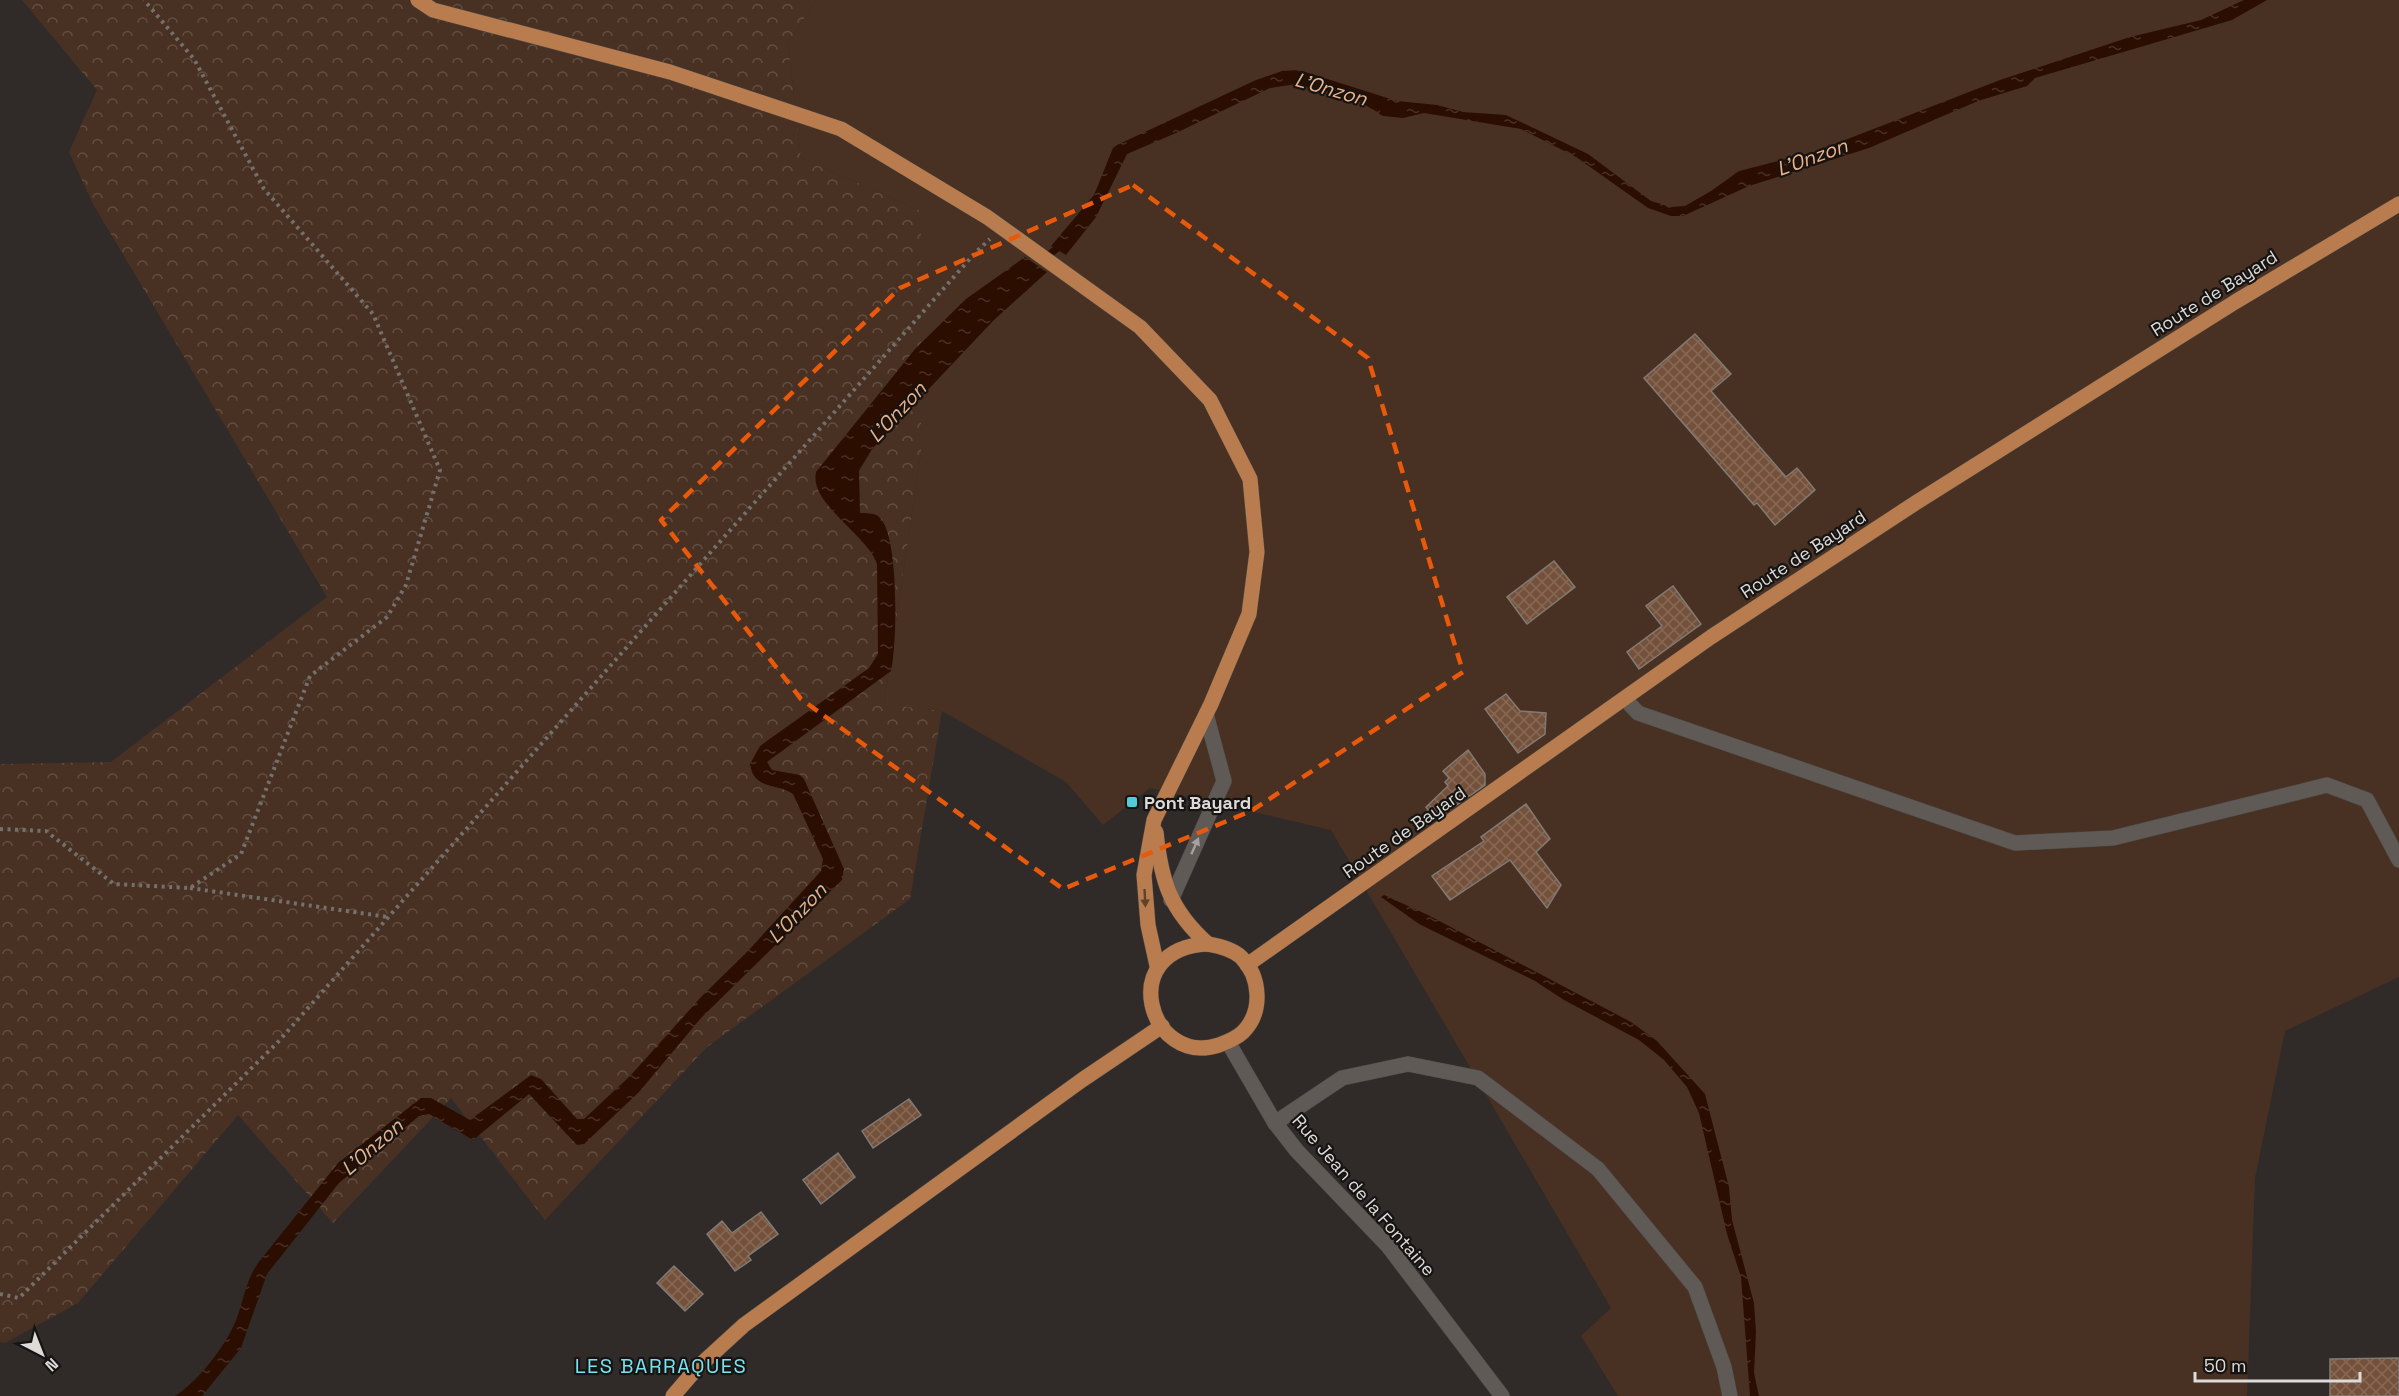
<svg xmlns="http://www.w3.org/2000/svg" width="2399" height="1396" font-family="'Space Grotesk',sans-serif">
  <defs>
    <pattern id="forest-crowns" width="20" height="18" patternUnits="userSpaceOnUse" patternTransform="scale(1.5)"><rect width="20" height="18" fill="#483122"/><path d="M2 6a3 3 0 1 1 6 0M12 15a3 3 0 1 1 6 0" fill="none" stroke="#624e41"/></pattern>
    <pattern id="water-ripples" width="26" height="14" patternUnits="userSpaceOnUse" patternTransform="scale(1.5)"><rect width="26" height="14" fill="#2b0e00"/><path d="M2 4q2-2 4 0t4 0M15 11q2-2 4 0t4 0" fill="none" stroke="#493024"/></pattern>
    <pattern id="building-cross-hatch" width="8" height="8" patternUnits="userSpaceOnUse" patternTransform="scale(1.5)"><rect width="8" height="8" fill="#74513a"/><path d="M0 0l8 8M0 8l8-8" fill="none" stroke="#876956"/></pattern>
  </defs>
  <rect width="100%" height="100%" fill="#302b28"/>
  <polygon fill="#483122" points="816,0 2399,0 2399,977 2285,1031 2255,1178 2247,1396 1618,1396 1581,1336 1611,1308 1331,830 1150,788 1103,825 1066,782 942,711 884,705 921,452 921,211 801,158 788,43"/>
  <polygon fill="url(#forest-crowns)" points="22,0 816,0 788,43 801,158 921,211 921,452 884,704 942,711 910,899 707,1047 545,1220 451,1098 333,1223 238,1115 78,1303 5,1343 0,1342 0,764 111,762 327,597 93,204 69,152 97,90"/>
  <g fill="url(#water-ripples)">
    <polygon points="2244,0 2267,0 2232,20 2035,78 2027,86 1978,101 1869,148 1749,186 1683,216 1671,216 1648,208 1576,157 1521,129 1424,113 1403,118 1383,116 1354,98 1297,84 1270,88 1176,133 1127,154 1096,217 1066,255 1051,246 1094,195 1113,148 1117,145 1256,80 1282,71 1299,70 1397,101 1437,105 1463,112 1506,115 1588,154 1651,201 1671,207 1685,206 1711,191 1739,171 1814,152 2000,80 2130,37 2201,20"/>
    <path d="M 1025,257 L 1047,272 L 993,321 L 872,449 L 859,471 L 860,513 C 866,513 874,513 878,516 C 900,531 897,646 891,671 L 767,762 L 772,770 L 800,775 L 804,779 L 844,869 L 842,880 L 701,1018 L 639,1092 L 584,1144 L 577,1145 L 529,1094 L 473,1140 L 429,1114 L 419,1116 L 339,1183 L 267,1274 L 241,1348 L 202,1396 L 175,1396 C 199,1381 229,1342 238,1315 C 244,1297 247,1279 258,1263 L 338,1163 L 421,1098 L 431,1098 L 470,1120 L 531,1075 L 541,1079 L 577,1119 L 584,1119 L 630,1076 L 702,996 L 747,952 L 821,871 L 823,859 L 793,794 C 777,782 754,791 750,764 L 760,746 L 869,668 L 878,654 L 877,564 C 867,534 809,504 816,472 L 915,349 L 966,299 Z"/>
    <polygon points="1384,895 1428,915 1631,1022 1657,1041 1705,1094 1729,1187 1732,1220 1754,1303 1756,1332 1754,1373 1759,1396 1750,1396 1741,1277 1727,1234 1699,1113 1687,1087 1664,1060 1639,1040 1564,1000 1535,981 1419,924 1381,897"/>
  </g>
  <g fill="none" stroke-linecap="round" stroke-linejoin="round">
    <polyline stroke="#2b0e00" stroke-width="7" points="1043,259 1063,244"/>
  </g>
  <g fill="url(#building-cross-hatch)" stroke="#807a76" stroke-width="1.5">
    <polygon points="1695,334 1731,374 1711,391 1786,477 1797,468 1815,490 1775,525 1757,503 1754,505 1644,378"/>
    <polygon points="1554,561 1575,587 1527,624 1507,597"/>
    <polygon points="1673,586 1701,624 1639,669 1627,652 1662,626 1646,606"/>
    <polygon points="1506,694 1520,711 1546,713 1545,734 1518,753 1485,709"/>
    <polygon points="1468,750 1485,774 1485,785 1435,820 1426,807 1448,786 1445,782 1449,778 1443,771"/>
    <polygon points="1526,804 1550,839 1536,852 1561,885 1547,908 1510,860 1450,900 1432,876 1484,841 1481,837"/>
    <polygon points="909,1099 921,1115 873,1148 862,1131"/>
    <polygon points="838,1153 855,1177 821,1204 803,1180"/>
    <polygon points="761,1212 778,1234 748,1256 751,1260 735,1271 707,1234 722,1221 732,1233"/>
    <polygon points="674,1266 703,1294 685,1311 657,1283"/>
    <polygon points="2399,1358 2399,1396 2330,1396 2330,1359"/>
  </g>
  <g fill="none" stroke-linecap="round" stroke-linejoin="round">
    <defs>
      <g id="minor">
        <polyline points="1625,699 1638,713 2015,843 2113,838 2327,785 2367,800 2399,860"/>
        <polyline points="1171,900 1224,781 1206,714"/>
        <polyline points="1228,1042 1275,1123 1297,1151 1388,1246 1502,1396"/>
        <polyline points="1275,1123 1342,1078 1408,1064 1478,1078 1598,1169 1695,1287 1724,1367 1730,1396"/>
      </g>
      <g id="major">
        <polyline points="418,0 433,10 670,72 841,129 987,217 1140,327 1210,400 1250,479 1257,552 1249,614 1211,704 1154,820 1144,875 1148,925 1157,966"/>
        <path d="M 1156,832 C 1161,881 1170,910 1208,944"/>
        <path d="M 1208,944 C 1220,946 1232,949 1241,957 C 1261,977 1263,1012 1243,1032 C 1237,1038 1227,1042 1219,1045 C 1149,1068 1114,948 1208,944 Z"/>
        <polyline points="1247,965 1711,637 1917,502 2235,302 2399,204"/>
        <polyline points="673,1396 697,1368 744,1325 1082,1080 1162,1026"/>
      </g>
    </defs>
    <use href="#minor" stroke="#4b4744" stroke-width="16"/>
    <use href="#major" stroke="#4b4744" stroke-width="16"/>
    <g stroke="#74706d" stroke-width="4" stroke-dasharray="3 4.5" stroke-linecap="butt">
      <polyline points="0,829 46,831 114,884 190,888 241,854 310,676 387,617 406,585 440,470 373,314 264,189 194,59 144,0"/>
      <polyline points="190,888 388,917"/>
      <polyline points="0,1294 19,1298 278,1042 975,253 990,239"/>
    </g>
    <use href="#minor" stroke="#605a57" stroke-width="15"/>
    <use href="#major" stroke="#b97c4e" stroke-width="15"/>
  </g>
  <defs><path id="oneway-solid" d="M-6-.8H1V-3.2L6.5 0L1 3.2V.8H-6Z" transform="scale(1.5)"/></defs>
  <use fill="#a5a09e" href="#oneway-solid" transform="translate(1195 846) rotate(-66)"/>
  <use fill="#5f432d" href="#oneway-solid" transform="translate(1145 898) rotate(87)"/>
  <path fill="none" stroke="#e8590c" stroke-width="4.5" stroke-dasharray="12 8" stroke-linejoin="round" d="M 1133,185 L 1368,358 L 1463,672 L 1251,811 L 1063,889 L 801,699 L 661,520 L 900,288 Z"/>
  <rect fill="#52cbd8" stroke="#161412" stroke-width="2" x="1126" y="796" width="12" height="12" rx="3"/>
  <g text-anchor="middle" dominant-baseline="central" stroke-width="4.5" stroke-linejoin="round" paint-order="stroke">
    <g font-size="18" fill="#dddad8" stroke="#161412">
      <text transform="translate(2214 293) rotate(-32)">Route de Bayard</text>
      <text transform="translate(1803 554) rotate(-33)">Route de Bayard</text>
      <text transform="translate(1404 832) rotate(-35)">Route de Bayard</text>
      <text transform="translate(1364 1195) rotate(49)">Rue Jean de la Fontaine</text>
    </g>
    <g font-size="18" font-weight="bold" fill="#dddad8" stroke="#161412" text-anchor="start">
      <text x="1144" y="802">Pont Bayard</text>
    </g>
    <g font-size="20" font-style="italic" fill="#edb189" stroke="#161412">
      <text transform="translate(1331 89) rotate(16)">L'Onzon</text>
      <text transform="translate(1812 157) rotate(-20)">L'Onzon</text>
      <text transform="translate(897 412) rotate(-47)">L'Onzon</text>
      <text transform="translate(797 913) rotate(-46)">L'Onzon</text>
      <text transform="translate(372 1147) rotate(-41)">L'Onzon</text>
    </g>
    <g font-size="20" letter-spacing="1.5" fill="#78e3ee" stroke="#161412">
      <text x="661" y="1366">LES BARRAQUES</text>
    </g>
  </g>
  <g transform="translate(42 1354) rotate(138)" stroke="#161412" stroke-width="4.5" paint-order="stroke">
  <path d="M0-4.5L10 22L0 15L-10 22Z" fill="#dddad8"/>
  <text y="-9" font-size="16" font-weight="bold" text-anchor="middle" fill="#dddad8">N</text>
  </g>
  <path d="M2195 1372v9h165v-9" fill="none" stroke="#dddad8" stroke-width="3"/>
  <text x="2204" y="1372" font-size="18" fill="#dddad8" stroke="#161412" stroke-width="4.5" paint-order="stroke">50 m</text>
</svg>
